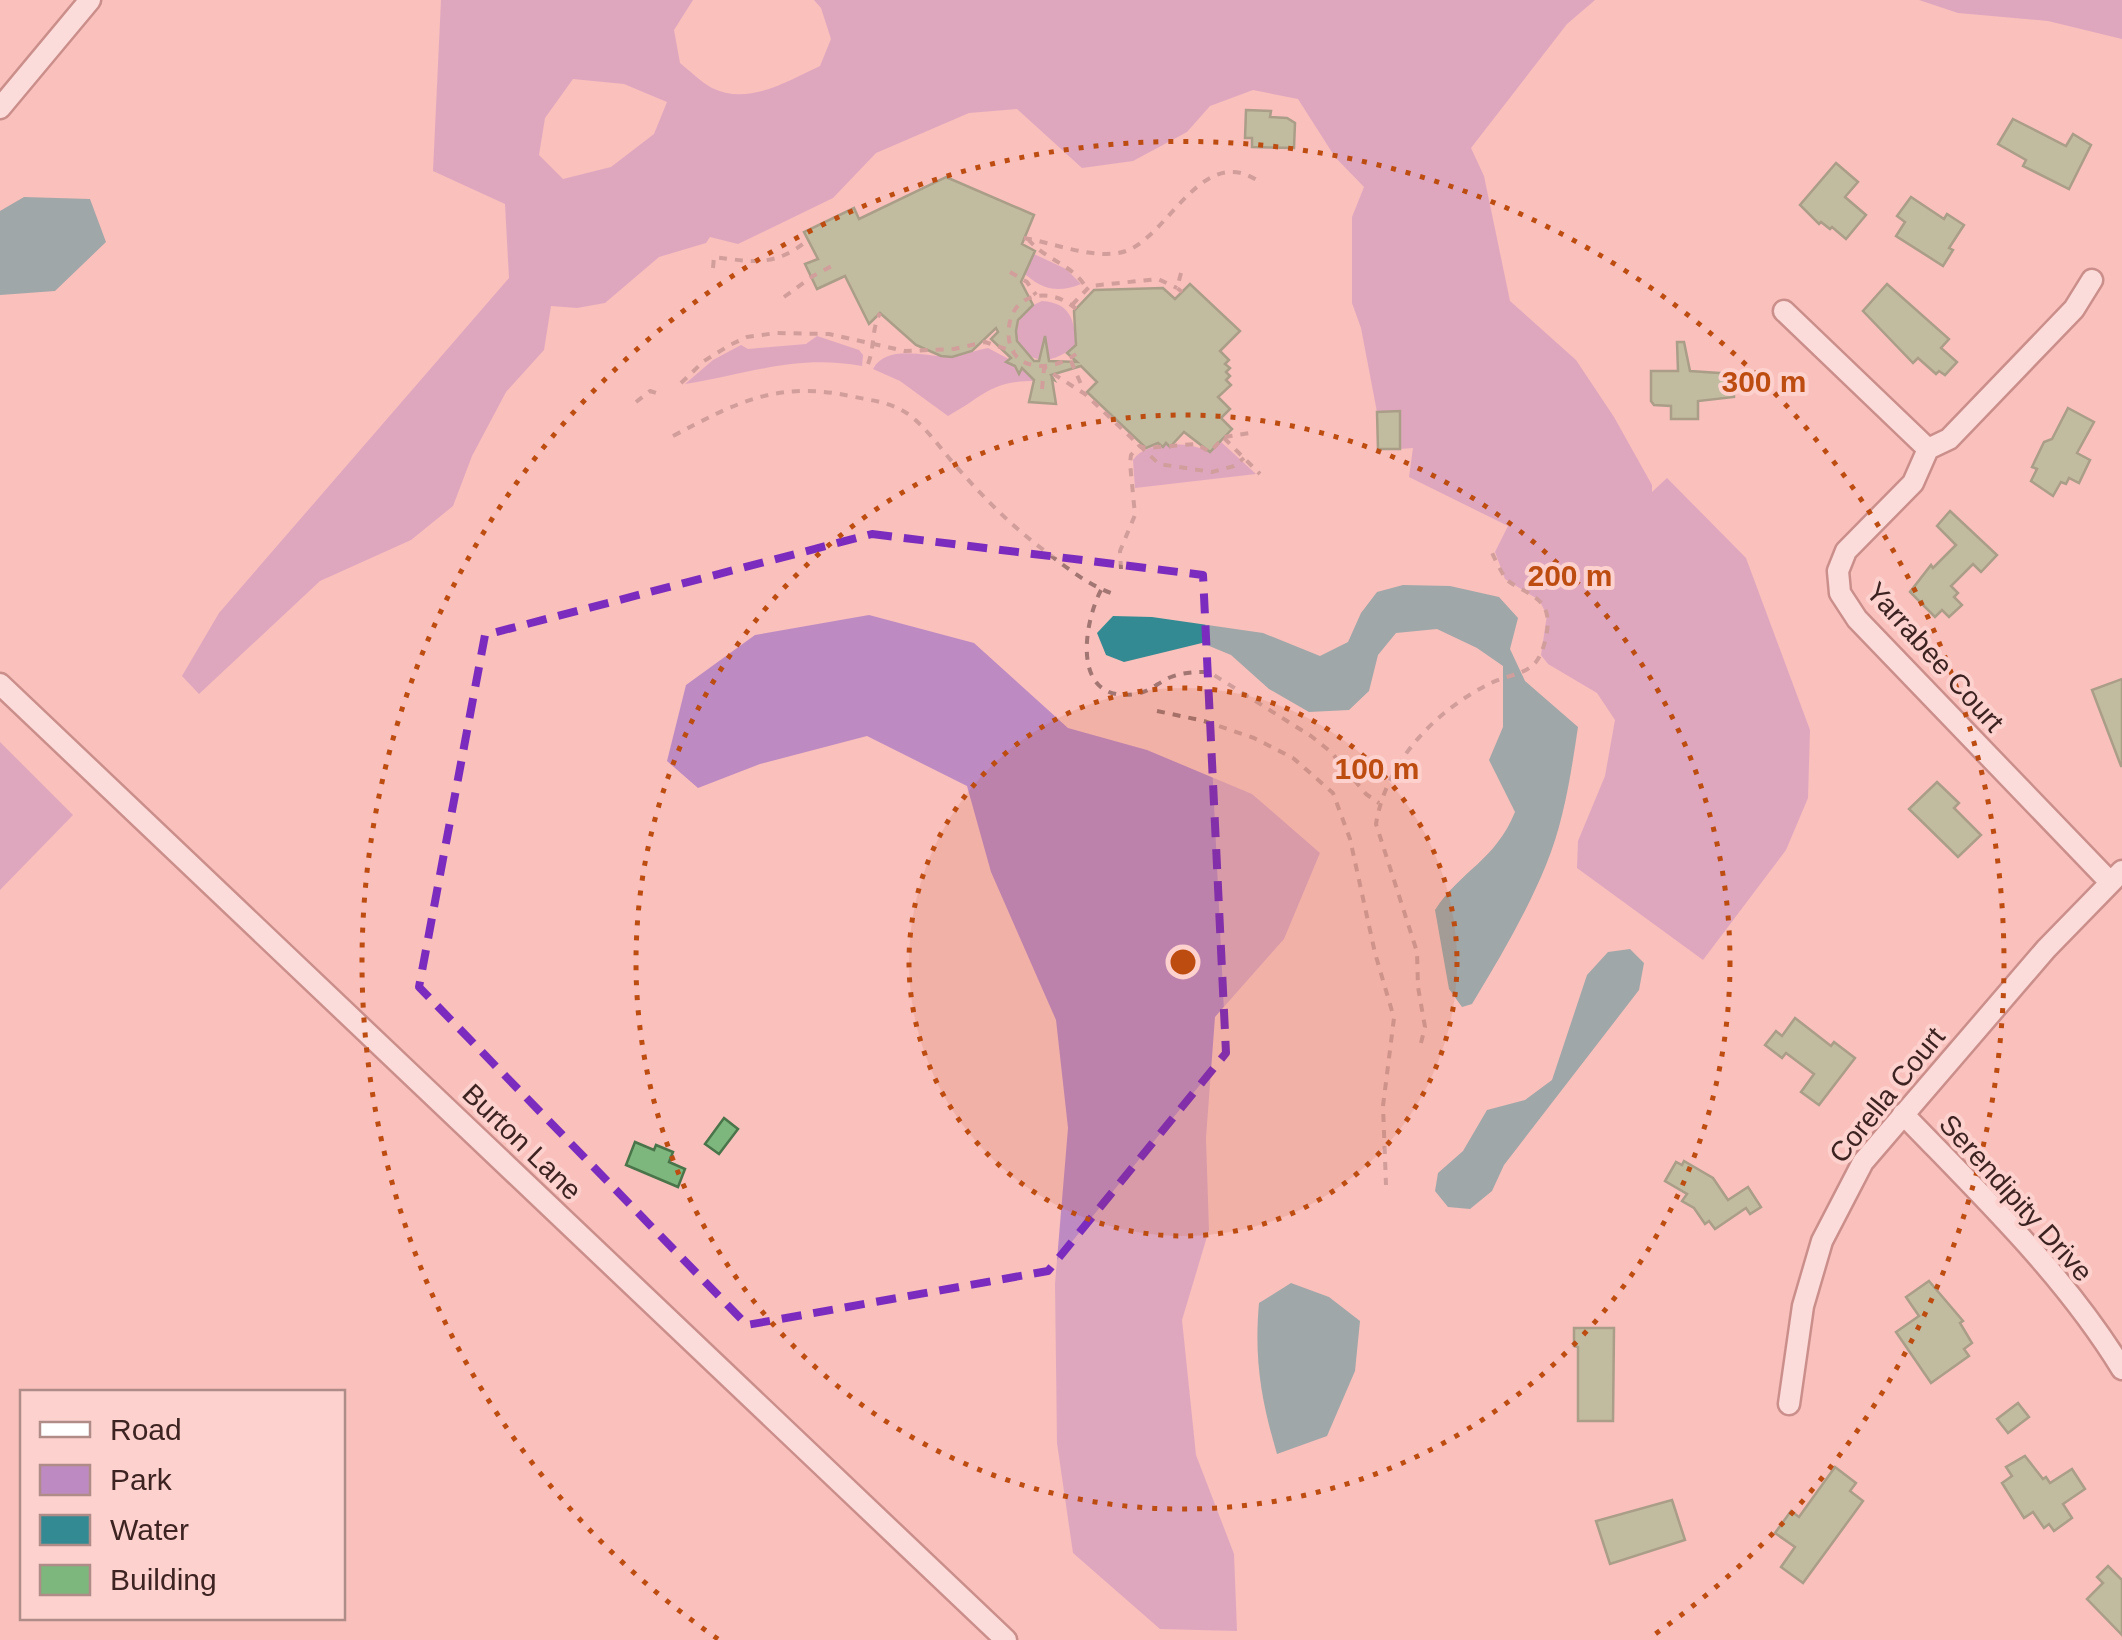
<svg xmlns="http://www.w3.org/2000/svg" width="2122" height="1640" font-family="Helvetica,sans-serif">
  <rect width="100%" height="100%" fill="#fac0bc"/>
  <g fill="#be8ac2" fill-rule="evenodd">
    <path d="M 441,0 L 693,0 L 674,30 L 680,63 C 690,71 701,82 712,88 C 748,106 788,81 820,66 L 831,39 L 821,8 L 814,0 L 1595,0 L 1567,24 L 1471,148 L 1484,176 L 1510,301 L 1576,360 L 1614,417 L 1652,485 L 1652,492 L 1667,478 L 1746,558 L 1810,730 L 1808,798 L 1786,850 L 1703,960 L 1577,868 L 1578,841 L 1605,776 L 1615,720 L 1597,693 L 1548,664 L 1541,655 L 1547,615 L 1539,600 L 1505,579 L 1495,552 L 1508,526 L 1409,477 L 1413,448 L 1400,449 L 1400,412 L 1377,412 L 1361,328 L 1352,303 L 1352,217 L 1364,187 L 1335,157 L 1298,99 L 1253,90 L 1210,106 L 1187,132 L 1133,161 L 1082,168 L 1017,109 L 969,113 L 876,153 L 833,198 L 738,244 L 710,237 L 706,243 L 659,257 L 605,303 L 577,308 L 551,306 L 544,350 L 506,392 L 472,456 L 453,506 L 411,540 L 320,581 L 199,694 L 182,676 L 219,613 L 509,278 L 505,204 L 433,171 ZM 573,79 L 624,84 L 667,102 L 654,134 L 611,167 L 563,179 L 539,155 L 545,118 Z"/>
    <polygon points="1919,0 2122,0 2122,39 2048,21 1958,13"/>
    <path d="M 1034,254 L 1066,269 L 1081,284 C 1057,294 1040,289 1022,271 Z"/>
    <path d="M 1042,301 C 1071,303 1074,320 1076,345 C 1054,363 1033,368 1017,341 C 1015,321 1023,309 1042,301 Z"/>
    <path d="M 817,336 L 859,350 L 863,355 L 862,366 C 796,354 749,374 685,384 L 713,360 L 741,345 L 748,349 L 806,344 Z"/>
    <path d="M 988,348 L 1035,373 L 1034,381 C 990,381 983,397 948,416 L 900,381 L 873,369 C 889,341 931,360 956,356 C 967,354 977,350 988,348 Z"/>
    <path d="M 1220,441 L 1256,474 L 1135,488 L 1133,460 C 1146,440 1190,441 1209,452 Z"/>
    <polygon points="869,615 974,643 1068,728 1147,750 1252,794 1320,853 1284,939 1215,1017 1206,1138 1209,1230 1182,1320 1196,1455 1234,1554 1237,1631 1160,1629 1073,1553 1057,1443 1055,1284 1068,1128 1056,1020 991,872 967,786 867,736 760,764 698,788 667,761 686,685 755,635"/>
    <polygon points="0,742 73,815 0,890"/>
  </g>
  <g fill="#338a92">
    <polygon points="24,197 90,199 106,242 55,291 0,295 0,211"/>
    <path d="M 1403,585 L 1450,586 L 1499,597 L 1518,618 L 1510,649 L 1525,681 L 1578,727 C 1571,773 1564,822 1546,865 C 1526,914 1499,959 1472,1004 L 1462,1007 L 1449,989 L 1435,910 C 1461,870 1495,861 1515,812 L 1489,760 L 1503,727 L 1503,666 L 1477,648 L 1437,629 L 1396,633 L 1378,655 L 1369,691 L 1349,710 L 1309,712 L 1269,689 L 1231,655 L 1202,643 L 1124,662 L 1106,655 L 1097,633 L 1113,616 L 1152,617 L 1263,633 L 1320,656 L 1348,642 L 1361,613 L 1377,592 Z"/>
    <polygon points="1630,949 1644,963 1639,990 1504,1165 1492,1191 1470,1209 1448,1207 1435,1191 1438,1173 1463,1151 1487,1110 1525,1100 1552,1080 1587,975 1608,952"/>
    <path d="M 1291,1283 L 1329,1297 L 1360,1321 L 1355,1371 L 1327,1436 L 1277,1454 C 1261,1400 1254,1359 1259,1303 Z"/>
  </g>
  <g fill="#7db77d" stroke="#4a754a" stroke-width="2.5">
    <polygon points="1246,110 1271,111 1270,117 1287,118 1295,123 1294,148 1252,147 1252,138 1245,138"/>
    <polygon points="2013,119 2066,146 2073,134 2091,145 2069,189 2023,166 2026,160 1998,144"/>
    <polygon points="1836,163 1858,182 1845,197 1866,215 1846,239 1832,227 1830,229 1821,222 1819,224 1800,205"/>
    <polygon points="946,177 1034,215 1022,244 1035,251 1021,282 1033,305 1018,320 1016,331 1017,341 1034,361 1039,361 1045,336 1049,361 1077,362 1067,353 1076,345 1074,311 1094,290 1163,288 1175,299 1190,284 1240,331 1220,351 1229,360 1225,364 1230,368 1226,372 1230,376 1226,380 1231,385 1218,397 1230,409 1221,418 1232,429 1210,452 1184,432 1170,447 1166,443 1163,447 1158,443 1146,448 1087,392 1097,382 1081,366 1051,375 1054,380 1052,379 1056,404 1029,402 1034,380 1022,368 1019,374 1015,366 1006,362 1011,358 991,339 998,332 996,328 972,351 952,357 941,356 916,345 880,313 869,324 845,276 817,289 805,264 818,259 804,232 854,208 859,219"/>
    <polygon points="1911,197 1944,219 1947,214 1964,225 1949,248 1953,250 1943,266 1896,236 1905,222 1897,216"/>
    <polygon points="1887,284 1949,339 1941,348 1957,362 1945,375 1939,371 1936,374 1918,358 1913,363 1863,311"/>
    <polygon points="1677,342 1684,342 1690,371 1734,374 1734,397 1698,401 1698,419 1671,419 1671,406 1654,405 1651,401 1651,371 1678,371"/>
    <polygon points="2068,408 2094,422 2077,453 2090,460 2079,483 2069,478 2066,484 2061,482 2053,496 2031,481 2037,469 2032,467 2044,442 2052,439"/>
    <polygon points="1400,411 1400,449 1378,449 1377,412"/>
    <polygon points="1950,511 1997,555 1981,572 1973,564 1951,586 1958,593 1954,597 1962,605 1949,617 1942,610 1935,617 1910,592 1931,565 1933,568 1956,545 1937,526"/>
    <polygon points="2122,679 2122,766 2121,766 2092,690"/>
    <polygon points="1937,782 1959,803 1954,808 1981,835 1958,857 1909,809"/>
    <polygon points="1795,1018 1831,1046 1834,1042 1855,1058 1819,1105 1801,1092 1814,1074 1786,1053 1782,1058 1765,1045 1776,1031 1782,1036"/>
    <polygon points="724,1118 738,1129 719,1154 705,1144"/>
    <polygon points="635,1142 654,1150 656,1145 673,1152 669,1162 685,1169 678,1187 626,1165"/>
    <polygon points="1684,1161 1713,1178 1728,1200 1748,1187 1761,1207 1750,1214 1746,1208 1715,1229 1709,1221 1705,1224 1694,1208 1682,1201 1687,1194 1665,1181 1676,1162 1682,1165"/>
    <polygon points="1929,1281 1963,1321 1960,1323 1972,1343 1964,1349 1969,1356 1931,1383 1896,1332 1919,1316 1906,1297"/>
    <polygon points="1574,1328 1614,1328 1613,1421 1578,1421 1578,1347 1574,1346"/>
    <polygon points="2018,1403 2029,1417 2008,1433 1997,1419"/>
    <polygon points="2025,1456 2043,1479 2046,1477 2050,1483 2072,1469 2085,1489 2063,1504 2072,1518 2054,1531 2049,1524 2044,1528 2033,1512 2024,1518 2002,1483 2012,1476 2006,1467"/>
    <polygon points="1835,1467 1856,1483 1850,1491 1863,1501 1803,1583 1781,1567 1795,1547 1775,1533 1791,1511 1799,1517"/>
    <polygon points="1672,1500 1685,1540 1610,1564 1596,1521"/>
    <polygon points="2108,1566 2122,1580 2122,1635 2087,1599 2103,1583 2097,1577"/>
  </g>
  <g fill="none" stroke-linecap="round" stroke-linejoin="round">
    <defs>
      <g id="minor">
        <polyline points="0,108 90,0"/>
        <polyline points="2092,280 2074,309 1949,439 1928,449 1913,483 1846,551 1838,571 1840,593 1857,619 2110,882"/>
        <polyline points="1784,311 1928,449"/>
        <polyline points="0,684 1006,1640"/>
        <path d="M 1903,1114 C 1980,1194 2064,1274 2122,1369"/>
        <polyline points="1789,1404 1803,1306 1822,1241 1863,1162 2046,949 2122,871"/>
      </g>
    </defs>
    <use href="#minor" stroke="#935551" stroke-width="25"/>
    <g stroke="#a17673" stroke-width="4" stroke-dasharray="8 8" stroke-linecap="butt">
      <path d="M 1024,238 C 1054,243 1097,261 1126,251 C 1170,235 1203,140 1261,183"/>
      <path d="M 1028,239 C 1045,260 1073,264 1087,289"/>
      <path d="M 713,268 L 714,257 C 754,262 775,267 808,240"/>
      <polyline points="1010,272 1027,282 1036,295"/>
      <polyline points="1181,273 1177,288 1182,292"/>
      <polyline points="784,297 813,276 832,266"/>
      <polyline points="1072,305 1090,286 1158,279 1177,288"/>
      <path d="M 1076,309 C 1054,288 1013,290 1009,327 C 1004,370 1048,375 1076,354"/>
      <polyline points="1071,361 1083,389"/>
      <path d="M 868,364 C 875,346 871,331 880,313"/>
      <polyline points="681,383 704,361 730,345 747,337 776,333 829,334 905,351 954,349 985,342 1015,352"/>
      <polyline points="1042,389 1044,368 1085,394 1159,464 1212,472 1234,466 1244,458"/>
      <polyline points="636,402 650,391 656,393"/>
      <path d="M 673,436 C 739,401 779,380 855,397 C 875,401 895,403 912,417 C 932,434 945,455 963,474 C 987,501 1012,526 1041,548 C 1062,564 1086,584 1111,593"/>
      <polyline points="1224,438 1260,474"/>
      <polyline points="1121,569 1120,551 1135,515 1130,463 1131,455 1139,446 1146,448 1196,444 1210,452 1224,437 1256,432"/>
      <path d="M 1101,590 C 1083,625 1071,704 1136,694 C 1149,692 1159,682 1171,677 C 1184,672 1196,672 1209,672 L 1311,736 L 1331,752 L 1366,794 L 1379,803"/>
      <polyline points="1157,711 1204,721 1254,738 1293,758 1333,793 1350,839 1375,953 1394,1018 1383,1106 1386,1185"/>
      <path d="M 1421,1043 L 1425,1027 L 1418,987 L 1417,952 L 1376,824 C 1386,762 1435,711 1489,684 C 1502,677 1521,675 1532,666 C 1543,658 1550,628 1547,615 C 1543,595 1520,591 1507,580 C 1503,576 1491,552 1490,547"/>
    </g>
    <use href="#minor" stroke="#fff" stroke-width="20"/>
  </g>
  <path d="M0 0H2122V1640H0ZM 872,534 L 1203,575 L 1226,1053 L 1048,1271 L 747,1325 L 419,987 L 485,635 Z" fill="#fac0bc" fill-opacity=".55" fill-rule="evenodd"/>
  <path fill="none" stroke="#7b2cbf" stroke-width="8" stroke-dasharray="20 12" stroke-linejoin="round" d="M 872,534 L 1203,575 L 1226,1053 L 1048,1271 L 747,1325 L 419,987 L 485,635 Z"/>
  <circle cx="1183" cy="962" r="274" fill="#bd4c11" fill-opacity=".12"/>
  <g fill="none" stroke="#bd4c11" stroke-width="5" stroke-dasharray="5 10">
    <circle cx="1183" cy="962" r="274"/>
    <circle cx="1183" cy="962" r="547"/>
    <path d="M718 1639A821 821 0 1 1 1648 1639"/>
  </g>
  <g text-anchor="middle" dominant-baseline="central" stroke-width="8" stroke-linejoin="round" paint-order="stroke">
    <g font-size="28" fill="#3d2321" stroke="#fdd2ce">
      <text transform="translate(1935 657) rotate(48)">Yarrabee Court</text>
      <text transform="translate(1887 1095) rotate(-51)">Corella Court</text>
      <text transform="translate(522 1142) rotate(44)">Burton Lane</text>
      <text transform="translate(2016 1198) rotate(48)">Serendipity Drive</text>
    </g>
  </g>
  <circle cx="1183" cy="962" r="15" fill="#bd4c11" stroke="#fdd2ce" stroke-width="5"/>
  <g font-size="30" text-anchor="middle" font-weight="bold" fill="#bd4c11" stroke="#fdd2ce" stroke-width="8" stroke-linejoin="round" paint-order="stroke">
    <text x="1764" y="392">300 m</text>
    <text x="1570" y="586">200 m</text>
    <text x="1377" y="779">100 m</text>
  </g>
  <rect x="20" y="1390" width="325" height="230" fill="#fdd2ce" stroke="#b08c89" stroke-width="2.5"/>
  <rect x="40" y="1422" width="50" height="15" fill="#ffffff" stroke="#b08c89" stroke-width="2.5"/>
  <text x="110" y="1440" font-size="30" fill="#3d2321">Road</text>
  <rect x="40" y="1465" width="50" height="30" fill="#be8ac2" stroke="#b08c89" stroke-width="2.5"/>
  <text x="110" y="1490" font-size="30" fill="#3d2321">Park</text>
  <rect x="40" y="1515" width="50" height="30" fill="#338a92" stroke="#b08c89" stroke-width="2.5"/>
  <text x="110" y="1540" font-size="30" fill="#3d2321">Water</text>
  <rect x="40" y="1565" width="50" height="30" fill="#7db77d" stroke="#b08c89" stroke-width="2.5"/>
  <text x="110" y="1590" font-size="30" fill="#3d2321">Building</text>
</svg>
